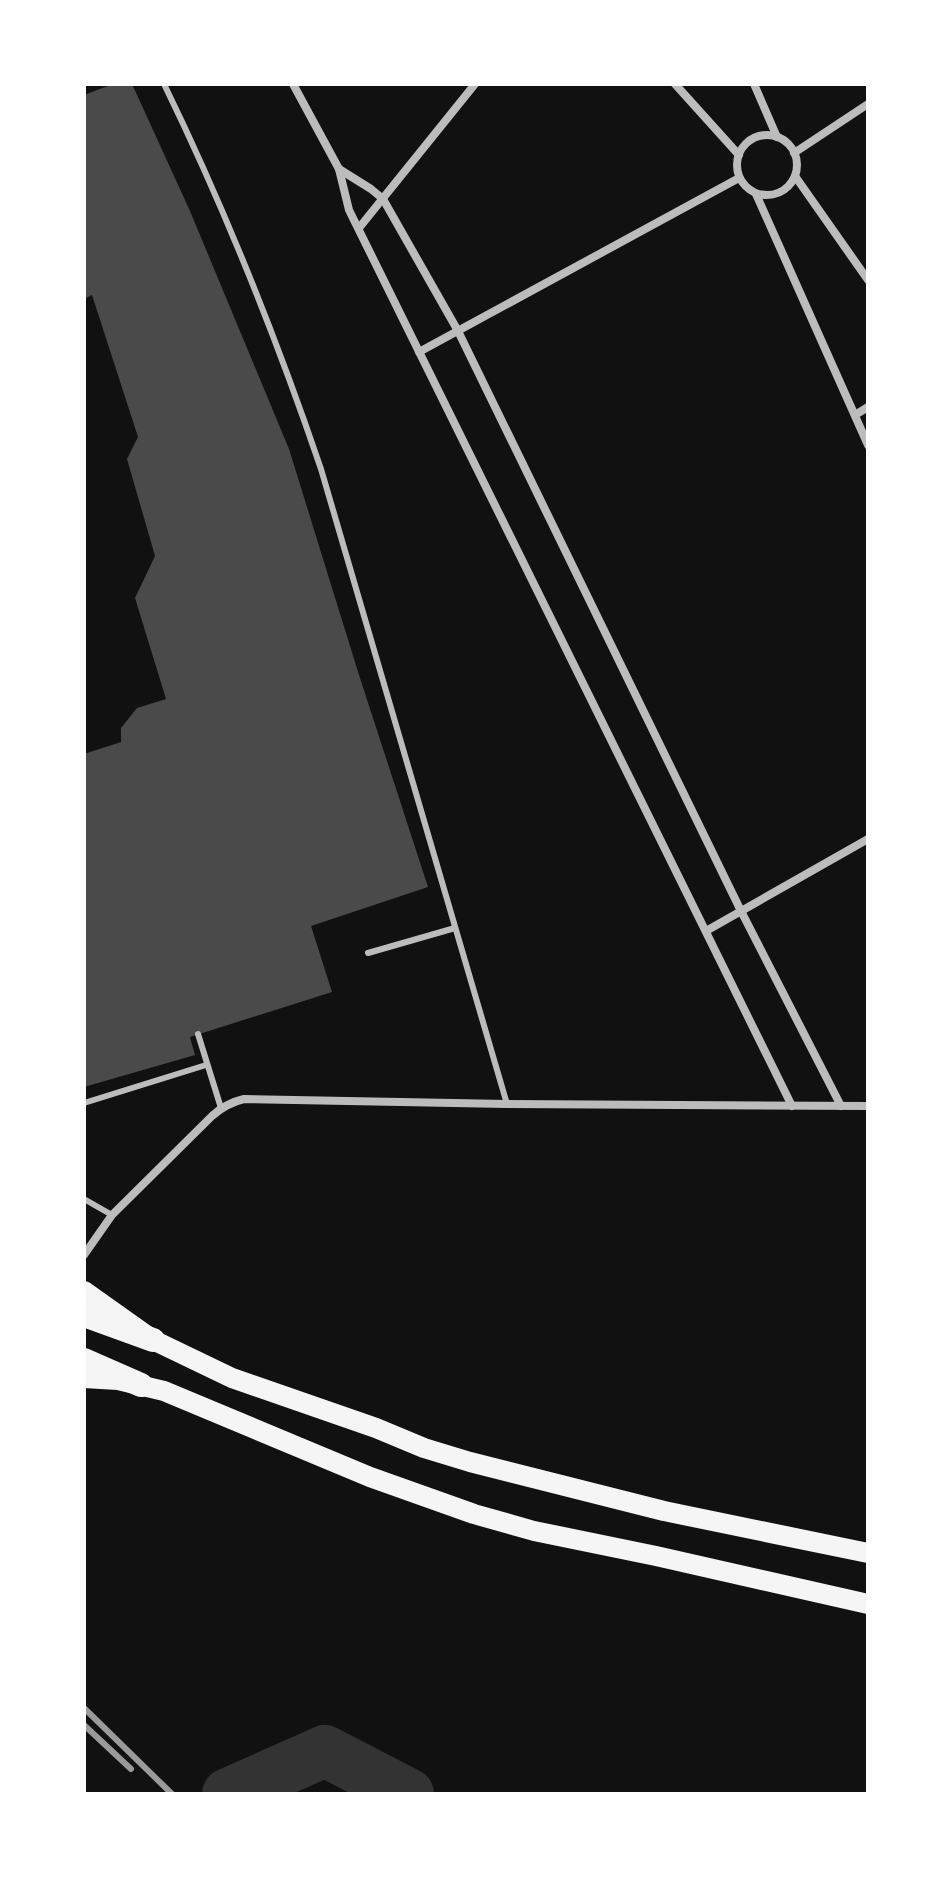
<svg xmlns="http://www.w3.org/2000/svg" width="952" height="1878" font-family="'Space Grotesk',sans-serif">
  <rect width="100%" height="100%" fill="#111"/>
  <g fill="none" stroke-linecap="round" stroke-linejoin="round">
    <polyline stroke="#333" stroke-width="52" points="228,1794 325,1751 408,1794"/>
  </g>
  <polygon fill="#4a4a4a" points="113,84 132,84 190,211 289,449 359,675 428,887 311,926 332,992 190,1037 195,1055 84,1087 84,754 121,742 121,728 137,708 166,699 135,598 155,556 127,459 138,437 92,295 84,299 84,95"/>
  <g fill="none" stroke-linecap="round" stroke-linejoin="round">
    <g stroke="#bcbcbc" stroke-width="6">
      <path d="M 164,84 C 225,209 276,337 321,469 L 507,1104"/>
      <polyline points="368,953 455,928"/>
      <polyline points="198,1034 221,1108"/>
      <polyline points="84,1103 206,1065"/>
      <polyline points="84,1199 112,1215"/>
    </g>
    <g stroke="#bcbcbc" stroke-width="8">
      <polyline points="293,84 339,169 349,210 792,1106"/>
      <polyline points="675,84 739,155"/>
      <polyline points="754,84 777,137"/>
      <circle cx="767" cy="165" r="30"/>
      <polyline points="794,153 868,104"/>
      <polyline points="339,169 371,189 383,199 458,331 741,911 841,1106"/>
      <polyline points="795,176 868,280"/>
      <polyline points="756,194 868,445"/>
      <polyline points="359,228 475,84"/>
      <polyline points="419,352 739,178"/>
      <polyline points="855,415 868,407"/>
      <polyline points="706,931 868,839"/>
      <path d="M 84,1255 L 112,1215 L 212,1116 C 222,1107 231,1102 244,1099 L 507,1104 L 868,1106"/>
    </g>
    <g stroke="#f5f5f5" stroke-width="20">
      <polyline points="84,1291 153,1340 232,1378 376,1428 424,1448 470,1462 664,1511 868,1553"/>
      <polyline points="84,1378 118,1380 164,1391 370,1477 474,1514 534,1531 656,1556 868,1604"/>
    </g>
    <g stroke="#f5f5f5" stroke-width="24">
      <polyline points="84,1315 153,1340"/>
      <polyline points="84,1360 141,1385"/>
    </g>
    <g stroke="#9a9a9a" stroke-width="6">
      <polyline points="84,1708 172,1794"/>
      <polyline points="84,1725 131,1769"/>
    </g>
  </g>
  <rect width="952" height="1878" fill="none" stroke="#ffffff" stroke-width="172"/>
</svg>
